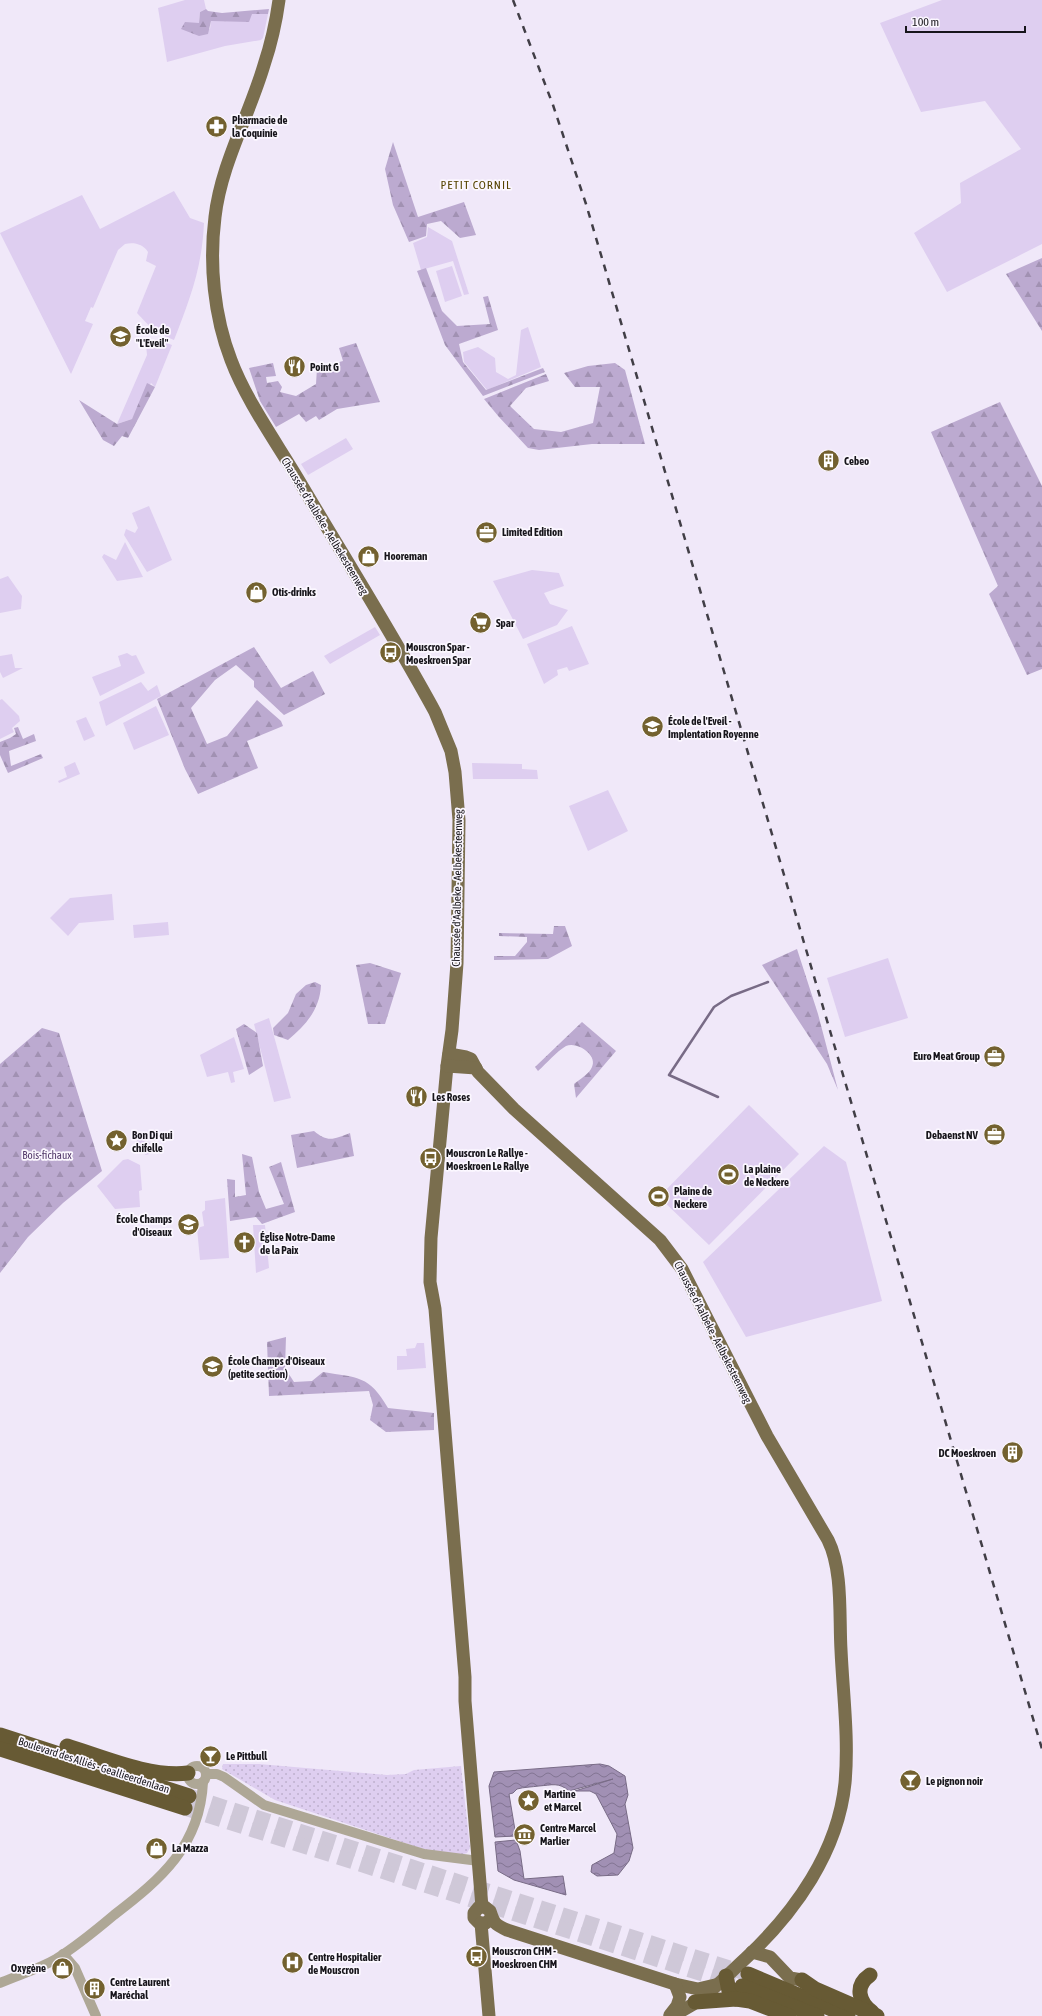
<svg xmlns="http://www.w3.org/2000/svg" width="1042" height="2016" font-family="'Asap Condensed',sans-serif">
  <defs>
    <pattern id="forest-firs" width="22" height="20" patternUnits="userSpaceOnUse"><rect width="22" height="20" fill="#bcaad0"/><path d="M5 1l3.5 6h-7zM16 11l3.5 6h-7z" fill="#a191b2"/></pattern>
    <pattern id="park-dots" width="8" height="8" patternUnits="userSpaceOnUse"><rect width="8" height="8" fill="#decef0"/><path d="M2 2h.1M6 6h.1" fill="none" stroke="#beb0cd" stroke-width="1.8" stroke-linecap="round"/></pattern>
    <pattern id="water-waves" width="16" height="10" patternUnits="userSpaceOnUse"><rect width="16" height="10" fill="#a190b4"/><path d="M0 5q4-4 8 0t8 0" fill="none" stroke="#827492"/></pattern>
  </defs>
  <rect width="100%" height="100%" fill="#f0e8f9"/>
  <g fill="#decef0">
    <polygon points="185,0 204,0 206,9 200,12 199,23 210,29 211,21 252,14 268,14 263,38 261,40 225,46 167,62 158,8"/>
    <polygon points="942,0 1042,0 1042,244 947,292 914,233 961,203 960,183 1021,149 985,101 921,112 880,23"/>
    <path d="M 174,191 L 190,218 L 204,223 C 202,268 190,299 174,340 L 155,332 L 137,313 L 156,266 L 146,261 L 148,252 C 143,244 134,242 125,244 L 118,250 L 93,308 L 91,307 L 85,321 L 93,324 L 71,374 L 0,233 L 82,195 L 100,229 Z"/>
    <polygon points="428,227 452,241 469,294 464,295 453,261 421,270 413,243 427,237"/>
    <polygon points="452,266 462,296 445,302 436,271"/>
    <polygon points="528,327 541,367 487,390 464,362 463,352 478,347 495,358 496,372 508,379 516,375 521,330"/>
    <polygon points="156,339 172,345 155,387 151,383 132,419 117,424 147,355 146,345"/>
    <polygon points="346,438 353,449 308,475 301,464"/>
    <polygon points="149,506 172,560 147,572 124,535 126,529 135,533 138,528 132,513"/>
    <polygon points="125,542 143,577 117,581 102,557 104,554 116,560"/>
    <polygon points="532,570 559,573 564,586 544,593 550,604 568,610 557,625 523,639 493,581"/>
    <polygon points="8,576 22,596 21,609 0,613 0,579"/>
    <polygon points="572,626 589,664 569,671 567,667 557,670 558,675 544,684 527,644"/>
    <polygon points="375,627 380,635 330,664 324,656"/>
    <polygon points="127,653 132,656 136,655 145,673 100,696 92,677 121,666 118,656"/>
    <polygon points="12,654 15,668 23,668 3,678 0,672 0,656"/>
    <polygon points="141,682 148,691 157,685 161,696 106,726 99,702"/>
    <polygon points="2,699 19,716 20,721 12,728 14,732 0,739 0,700"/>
    <polygon points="156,706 169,735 134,750 123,723"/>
    <polygon points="86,717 95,736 84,741 76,721"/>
    <polygon points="75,762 80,774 59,783 58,781 67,777 64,767"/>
    <polygon points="472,763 522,764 522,769 537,770 538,779 473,779"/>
    <polygon points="608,790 628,831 588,851 569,806"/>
    <polygon points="112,894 114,920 79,923 68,936 50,918 70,898"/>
    <polygon points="168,922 169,935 134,938 133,925"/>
    <polygon points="888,958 908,1018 845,1037 827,978"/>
    <polygon points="269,1018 291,1098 274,1102 254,1024"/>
    <polygon points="234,1037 244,1069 233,1072 235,1082 231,1083 228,1072 207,1077 200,1055"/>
    <polygon points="749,1105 799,1154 709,1245 659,1197"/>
    <polygon points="140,1139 144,1139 152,1145 153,1150 152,1153 146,1155 136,1148 136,1141"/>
    <polygon points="824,1146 846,1162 882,1301 746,1337 703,1262"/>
    <polygon points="128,1159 140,1165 142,1190 139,1191 140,1207 115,1209 97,1186 123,1160"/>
    <polygon points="225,1198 229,1258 200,1260 197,1228 204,1226 202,1212 205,1210 205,1201"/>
    <polygon points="253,1225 265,1225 269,1268 256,1273"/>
    <polygon points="417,1343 424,1343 426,1368 397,1370 397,1356 407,1356 406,1349 415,1348"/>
  </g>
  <g fill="url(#forest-firs)">
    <polygon points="206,9 208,11 222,13 269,9 268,14 252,14 249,22 211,21 208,34 199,36 181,29 185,22 199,23 200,12"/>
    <polygon points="393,142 418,217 464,202 476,235 460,238 441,221 427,224 426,236 409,242 393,205 385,169"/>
    <polygon points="1042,258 1042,331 1006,274"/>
    <polygon points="426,268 442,311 457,326 490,324 483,297 488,296 498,330 459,344 463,362 486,390 543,368 545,372 483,396 445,345 417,271"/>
    <polygon points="356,343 380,402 337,409 319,420 316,416 306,422 299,414 276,427 260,401 249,368 273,363 276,376 266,377 267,383 278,381 282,387 280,392 296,396 316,384 317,368 343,361 339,348"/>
    <polygon points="615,363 625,370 645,444 592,444 539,450 528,448 499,417 484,399 546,374 549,381 526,388 510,406 534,429 561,432 593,423 600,387 575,387 564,373 588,366"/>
    <polygon points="147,383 155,387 128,438 122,436 114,446 103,440 79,400 117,424 132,419"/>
    <polygon points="1000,402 1042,486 1042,669 1027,675 989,594 998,586 931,432"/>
    <polygon points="254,647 281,688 313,671 325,694 284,715 254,687 254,681 236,665 215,680 191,708 207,744 227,736 257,700 281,721 283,726 247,741 258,768 198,794 185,769 157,699"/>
    <polygon points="18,727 23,739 34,734 36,741 9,751 11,766 41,754 43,758 8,773 0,755 0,742 10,738 16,734 14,728"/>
    <polygon points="554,926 565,926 572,946 548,959 494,960 494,956 515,956 527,942 527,937 499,936 499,933 553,934"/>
    <polygon points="797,949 818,1014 838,1090 827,1064 762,965"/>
    <polygon points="370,963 401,973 385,1024 368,1024 356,965"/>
    <path d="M 315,982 L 321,985 C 320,1009 306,1025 288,1040 L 274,1035 L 273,1028 L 288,1013 L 296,994 L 306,985 Z"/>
    <path d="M 582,1022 L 616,1051 L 576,1098 L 574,1084 C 579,1080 590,1073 592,1067 C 598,1055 577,1041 566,1046 C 556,1052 547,1063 538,1071 L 535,1067 Z"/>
    <polygon points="244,1024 257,1033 263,1066 249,1075 236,1029"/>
    <polygon points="42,1028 59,1033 102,1171 63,1203 28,1237 0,1273 0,1064"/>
    <path d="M 314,1131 C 328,1143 334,1139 350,1133 L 354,1156 L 297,1168 L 291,1135 Z"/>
    <polygon points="242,1154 252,1157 259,1192 266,1209 284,1204 269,1167 281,1162 295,1212 262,1224 256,1217 230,1221 227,1179 235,1180 235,1197 246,1195"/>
    <path d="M 286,1337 L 285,1368 L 294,1382 L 312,1381 L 323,1372 C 358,1378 369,1375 388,1408 L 434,1413 L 434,1430 L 386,1432 L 370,1420 L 373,1405 L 369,1391 L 269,1396 L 267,1342 Z"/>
  </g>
  <polygon fill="url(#park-dots)" points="223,1764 259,1764 387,1775 406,1774 414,1770 461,1766 470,1848 467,1853 460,1855 426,1850 275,1800 222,1769"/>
  <g fill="url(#water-waves)" stroke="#786b86">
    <path d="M 600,1764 L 609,1766 L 625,1776 L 628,1795 L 625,1804 L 633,1848 L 629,1861 L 618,1875 L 597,1876 L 591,1872 L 592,1865 L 614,1853 L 617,1834 L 596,1794 L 590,1791 L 575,1791 L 613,1779 L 569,1791 C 559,1782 552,1785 539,1786 C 532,1787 524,1787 517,1789 L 513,1793 L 509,1794 L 516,1836 L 495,1837 L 489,1786 L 494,1772 Z"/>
    <polygon points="516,1840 520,1851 524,1879 563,1876 566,1895 514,1880 498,1871 495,1842"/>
  </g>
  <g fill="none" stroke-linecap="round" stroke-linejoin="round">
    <polyline stroke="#786b86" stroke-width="2.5" points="718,1097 669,1075 714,1007 731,996 768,982"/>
    <g stroke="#cfc8d8" stroke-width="15" stroke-dasharray="15 8" stroke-linecap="butt">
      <polyline points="189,1796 745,1973"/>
      <polyline points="185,1808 734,1984"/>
    </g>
    <g stroke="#aea796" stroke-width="10">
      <circle cx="197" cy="1775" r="9"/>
      <polyline points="207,1774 217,1774 224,1777 264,1805 424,1854 479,1861"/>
      <polyline points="63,1954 75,1968 96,2016"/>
      <path d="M 0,1983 C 18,1975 39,1969 56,1959 C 77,1946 95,1931 114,1915 C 161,1879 200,1846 203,1782"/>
    </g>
    <g stroke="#7a6e4e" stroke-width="13">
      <path d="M 279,0 C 276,22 271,44 264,65 C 249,116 221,164 215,217 C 209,264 214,316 231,360 C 246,400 276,442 298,479 C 344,557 392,633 435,712 L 451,751 L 455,772 L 459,820 L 457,963 L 452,1030 L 447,1066 L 431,1238 L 430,1282 L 435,1309 L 465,1677 L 465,1701 L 482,1907"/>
      <path d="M 449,1054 L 466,1057 L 471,1059 L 478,1072 L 514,1109 L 660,1240 L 682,1269 L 767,1436 L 828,1540 C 843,1570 839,1617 841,1650 C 843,1694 849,1739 845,1783 C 838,1852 795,1912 746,1958 C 723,1979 700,2005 670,2016"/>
      <polyline points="447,1066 476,1068"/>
      <path d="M 491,1918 L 486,1923 L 479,1923 L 474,1918 L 474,1913 L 479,1907 L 485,1907 L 490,1911 C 494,1923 494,1924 507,1930 L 675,1984 L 698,1989 L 715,1985"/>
      <polyline points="481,1923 489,2016"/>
      <polyline points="752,1952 770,1957 790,1978 802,1980"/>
      <polyline points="670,2015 677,2006 680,1997 675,1984"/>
    </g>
    <g stroke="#675a34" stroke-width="15">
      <polyline points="0,1735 189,1796"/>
      <path d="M 67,1746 C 103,1757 151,1778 188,1773"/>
      <polyline points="0,1749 185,1808"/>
      <polyline points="748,1974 848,2016"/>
      <path d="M 870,1975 C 854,1986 859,2002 872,2012"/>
      <polyline points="726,1976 729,1991 736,1999"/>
      <polyline points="802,1980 815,1989 877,2016"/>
      <polyline points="742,1986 817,2016"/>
      <polyline points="695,2002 736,1999 750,2001 789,2016"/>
    </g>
    <polyline stroke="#413e46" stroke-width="2.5" stroke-dasharray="7 7" stroke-linecap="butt" points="513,0 553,105 586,204 1042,1749"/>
  </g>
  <defs>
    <symbol id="pharmacy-disc" viewBox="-11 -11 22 22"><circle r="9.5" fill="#73612f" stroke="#fbf7ff"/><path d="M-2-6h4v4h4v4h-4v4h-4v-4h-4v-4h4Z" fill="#fff"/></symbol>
    <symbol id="school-disc" viewBox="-11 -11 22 22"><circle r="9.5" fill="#73612f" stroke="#fbf7ff"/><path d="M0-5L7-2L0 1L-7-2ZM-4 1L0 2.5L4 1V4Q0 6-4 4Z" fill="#fff"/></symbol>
    <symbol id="restaurant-disc" viewBox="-11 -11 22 22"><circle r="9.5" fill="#73612f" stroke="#fbf7ff"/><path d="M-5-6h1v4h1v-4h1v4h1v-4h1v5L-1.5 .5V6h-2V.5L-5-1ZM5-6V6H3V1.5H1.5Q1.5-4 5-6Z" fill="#fff"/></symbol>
    <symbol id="building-disc" viewBox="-11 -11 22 22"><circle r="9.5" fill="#73612f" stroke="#fbf7ff"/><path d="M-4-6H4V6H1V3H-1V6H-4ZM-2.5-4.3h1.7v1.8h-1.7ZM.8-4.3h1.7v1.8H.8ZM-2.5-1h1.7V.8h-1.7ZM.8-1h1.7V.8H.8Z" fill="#fff"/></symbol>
    <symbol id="office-disc" viewBox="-11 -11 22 22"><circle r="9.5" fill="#73612f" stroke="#fbf7ff"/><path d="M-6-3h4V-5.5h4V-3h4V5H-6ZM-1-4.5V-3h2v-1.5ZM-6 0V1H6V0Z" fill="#fff"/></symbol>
    <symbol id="shop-disc" viewBox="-11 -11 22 22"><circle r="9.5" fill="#73612f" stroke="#fbf7ff"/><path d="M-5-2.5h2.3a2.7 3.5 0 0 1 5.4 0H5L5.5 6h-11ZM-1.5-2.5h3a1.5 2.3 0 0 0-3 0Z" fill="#fff"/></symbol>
    <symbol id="supermarket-disc" viewBox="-11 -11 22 22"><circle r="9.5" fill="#73612f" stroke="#fbf7ff"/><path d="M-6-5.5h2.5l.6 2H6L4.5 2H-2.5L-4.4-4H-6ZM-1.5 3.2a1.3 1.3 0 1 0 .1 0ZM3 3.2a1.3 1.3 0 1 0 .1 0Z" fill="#fff"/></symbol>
    <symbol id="bus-disc" viewBox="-11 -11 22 22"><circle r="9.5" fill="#73612f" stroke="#fbf7ff"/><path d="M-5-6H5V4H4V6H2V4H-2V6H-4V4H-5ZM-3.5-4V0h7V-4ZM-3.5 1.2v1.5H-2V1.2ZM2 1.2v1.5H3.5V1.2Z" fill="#fff"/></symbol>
    <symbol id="sight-disc" viewBox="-11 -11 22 22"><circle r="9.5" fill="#73612f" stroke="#fbf7ff"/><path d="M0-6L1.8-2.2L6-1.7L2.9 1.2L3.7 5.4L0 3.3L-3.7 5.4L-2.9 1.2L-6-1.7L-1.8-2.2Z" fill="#fff"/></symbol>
    <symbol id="stadium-disc" viewBox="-11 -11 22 22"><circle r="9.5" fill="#73612f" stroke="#fbf7ff"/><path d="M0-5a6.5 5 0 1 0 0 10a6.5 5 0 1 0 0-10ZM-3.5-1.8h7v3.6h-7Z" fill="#fff"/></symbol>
    <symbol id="church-disc" viewBox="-11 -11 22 22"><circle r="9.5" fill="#73612f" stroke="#fbf7ff"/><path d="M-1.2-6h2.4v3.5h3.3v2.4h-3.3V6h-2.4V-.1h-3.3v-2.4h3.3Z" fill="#fff"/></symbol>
    <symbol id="bar-disc" viewBox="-11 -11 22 22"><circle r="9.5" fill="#73612f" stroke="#fbf7ff"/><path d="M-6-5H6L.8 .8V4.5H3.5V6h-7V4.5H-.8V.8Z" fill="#fff"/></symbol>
    <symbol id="museum-disc" viewBox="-11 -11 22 22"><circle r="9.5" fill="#73612f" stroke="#fbf7ff"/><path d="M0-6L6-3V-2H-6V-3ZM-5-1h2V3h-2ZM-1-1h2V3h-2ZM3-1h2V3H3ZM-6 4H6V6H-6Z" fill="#fff"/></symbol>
    <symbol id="hospital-disc" viewBox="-11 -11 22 22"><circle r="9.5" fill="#73612f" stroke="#fbf7ff"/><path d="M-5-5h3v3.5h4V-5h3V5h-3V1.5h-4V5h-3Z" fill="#fff"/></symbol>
  </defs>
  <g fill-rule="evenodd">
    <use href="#pharmacy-disc" x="204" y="114" width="25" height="25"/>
    <use href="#school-disc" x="108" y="324" width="25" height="25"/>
    <use href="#restaurant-disc" x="282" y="354" width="25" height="25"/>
    <use href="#building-disc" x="816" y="448" width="25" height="25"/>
    <use href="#office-disc" x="474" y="520" width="25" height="25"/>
    <use href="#shop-disc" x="356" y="544" width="25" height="25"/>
    <use href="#shop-disc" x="244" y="580" width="25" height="25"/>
    <use href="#supermarket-disc" x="468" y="610" width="25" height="25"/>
    <use href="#bus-disc" x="378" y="640" width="25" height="25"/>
    <use href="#school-disc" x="640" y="714" width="25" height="25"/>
    <use href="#office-disc" x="982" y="1044" width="25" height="25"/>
    <use href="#restaurant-disc" x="404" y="1084" width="25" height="25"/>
    <use href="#office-disc" x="982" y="1122" width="25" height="25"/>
    <use href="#sight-disc" x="104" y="1128" width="25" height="25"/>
    <use href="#bus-disc" x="418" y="1146" width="25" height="25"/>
    <use href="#stadium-disc" x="716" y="1162" width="25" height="25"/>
    <use href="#stadium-disc" x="646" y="1184" width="25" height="25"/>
    <use href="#school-disc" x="176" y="1212" width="25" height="25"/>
    <use href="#church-disc" x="232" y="1230" width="25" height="25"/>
    <use href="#school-disc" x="200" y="1354" width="25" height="25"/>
    <use href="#building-disc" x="1000" y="1440" width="25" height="25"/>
    <use href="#bar-disc" x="198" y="1744" width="25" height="25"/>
    <use href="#bar-disc" x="898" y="1768" width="25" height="25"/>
    <use href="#sight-disc" x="516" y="1788" width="25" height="25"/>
    <use href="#museum-disc" x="512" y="1822" width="25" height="25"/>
    <use href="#shop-disc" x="144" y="1836" width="25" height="25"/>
    <use href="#bus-disc" x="464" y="1944" width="25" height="25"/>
    <use href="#hospital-disc" x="280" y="1950" width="25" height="25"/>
    <use href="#shop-disc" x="50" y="1956" width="25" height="25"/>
    <use href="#building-disc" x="82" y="1976" width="25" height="25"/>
  </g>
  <g text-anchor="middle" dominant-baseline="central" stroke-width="3.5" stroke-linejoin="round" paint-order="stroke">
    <g font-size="11" font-weight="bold" fill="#17151b" stroke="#fbf7ff" text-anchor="start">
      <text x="232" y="120">Pharmacie de<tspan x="232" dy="13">la Coquinie</tspan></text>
      <text x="136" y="330">École de<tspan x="136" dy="13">"L'Eveil"</tspan></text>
      <text x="310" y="367">Point G</text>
      <text x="844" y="461">Cebeo</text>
      <text x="502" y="532">Limited Edition</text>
      <text x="384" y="556">Hooreman</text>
      <text x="272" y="592">Otis-drinks</text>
      <text x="496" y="623">Spar</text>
      <text x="406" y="647">Mouscron Spar -<tspan x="406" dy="13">Moeskroen Spar</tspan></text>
      <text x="668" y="721">École de l'Eveil -<tspan x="668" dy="13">Implentation Royenne</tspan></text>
      <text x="980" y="1056" text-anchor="end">Euro Meat Group</text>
      <text x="432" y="1097">Les Roses</text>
      <text x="132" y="1135">Bon Di qui<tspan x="132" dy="13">chifelle</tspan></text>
      <text x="978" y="1135" text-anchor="end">Debaenst NV</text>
      <text x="446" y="1153">Mouscron Le Rallye -<tspan x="446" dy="13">Moeskroen Le Rallye</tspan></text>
      <text x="744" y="1169">La plaine<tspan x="744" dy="13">de Neckere</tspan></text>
      <text x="674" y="1191">Plaine de<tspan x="674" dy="13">Neckere</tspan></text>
      <text x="172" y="1219" text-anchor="end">École Champs<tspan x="172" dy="13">d'Oiseaux</tspan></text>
      <text x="260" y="1237">Église Notre-Dame<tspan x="260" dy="13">de la Paix</tspan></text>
      <text x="228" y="1361">École Champs d'Oiseaux<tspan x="228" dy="13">(petite section)</tspan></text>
      <text x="996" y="1453" text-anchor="end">DC Moeskroen</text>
      <text x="226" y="1756">Le Pittbull</text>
      <text x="926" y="1781">Le pignon noir</text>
      <text x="544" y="1794">Martine<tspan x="544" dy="13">et Marcel</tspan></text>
      <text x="540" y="1828">Centre Marcel<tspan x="540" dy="13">Marlier</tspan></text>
      <text x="172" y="1848">La Mazza</text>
      <text x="492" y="1951">Mouscron CHM -<tspan x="492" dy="13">Moeskroen CHM</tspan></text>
      <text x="308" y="1957">Centre Hospitalier<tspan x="308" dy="13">de Mouscron</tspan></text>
      <text x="46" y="1968" text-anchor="end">Oxygène</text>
      <text x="110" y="1982">Centre Laurent<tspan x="110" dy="13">Maréchal</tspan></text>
    </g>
    <g font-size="11" fill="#17151b" stroke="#fbf7ff">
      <text transform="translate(325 526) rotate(59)">Chaussée d'Aalbeke - Aelbekesteenweg</text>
      <text transform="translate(457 888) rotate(-89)">Chaussée d'Aalbeke - Aelbekesteenweg</text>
      <text transform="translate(713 1332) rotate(63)">Chaussée d'Aalbeke - Aelbekesteenweg</text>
      <text transform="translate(94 1765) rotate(18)">Boulevard des Alliés - Geallieerdenlaan</text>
    </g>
    <g font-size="11" fill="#52386a" stroke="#fbf7ff">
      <text x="47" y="1155">Bois-fichaux</text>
    </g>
    <g font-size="12" letter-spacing="1" fill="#564300" stroke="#fbf7ff">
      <text x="476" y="185">PETIT CORNIL</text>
    </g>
  </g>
  <path d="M906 26v6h119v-6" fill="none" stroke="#17151b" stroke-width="2"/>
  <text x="912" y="26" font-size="12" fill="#17151b" stroke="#fbf7ff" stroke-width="3" paint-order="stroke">100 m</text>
</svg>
